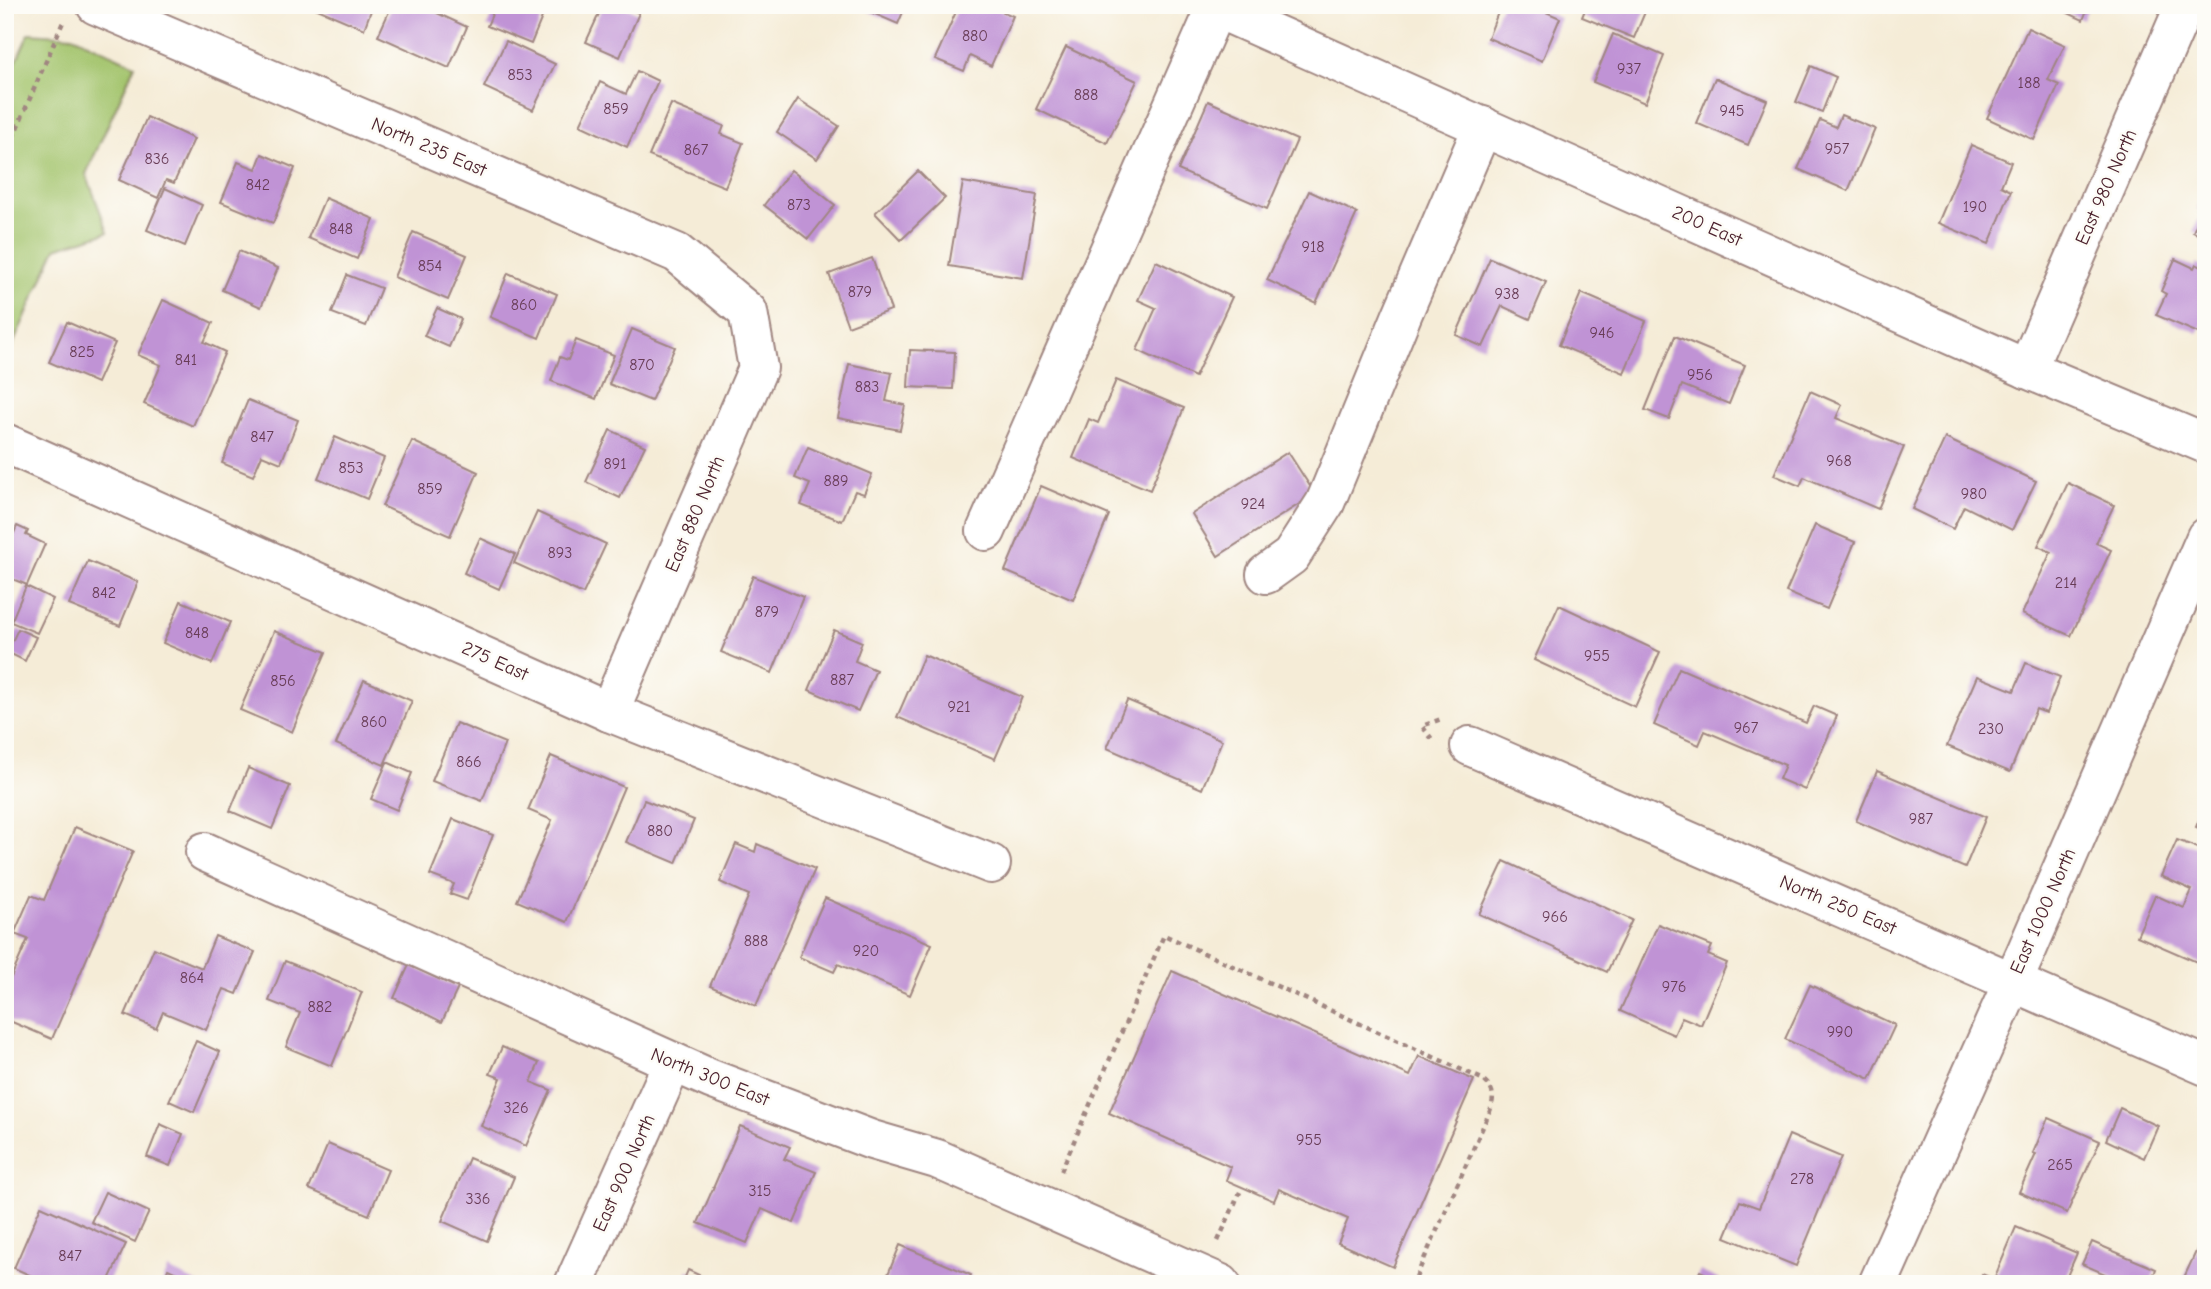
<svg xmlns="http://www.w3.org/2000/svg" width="2211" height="1289" font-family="'Comic Neue',sans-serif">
  <rect width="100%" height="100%" fill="#fdfcf7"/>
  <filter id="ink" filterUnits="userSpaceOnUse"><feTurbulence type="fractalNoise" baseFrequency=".0143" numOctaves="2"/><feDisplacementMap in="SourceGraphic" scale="14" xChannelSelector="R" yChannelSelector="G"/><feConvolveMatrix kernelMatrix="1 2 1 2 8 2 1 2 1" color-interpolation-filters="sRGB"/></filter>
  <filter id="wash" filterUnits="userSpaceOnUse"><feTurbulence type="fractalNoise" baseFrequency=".00686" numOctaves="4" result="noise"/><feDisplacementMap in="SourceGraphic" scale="28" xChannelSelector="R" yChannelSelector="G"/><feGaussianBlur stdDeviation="1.57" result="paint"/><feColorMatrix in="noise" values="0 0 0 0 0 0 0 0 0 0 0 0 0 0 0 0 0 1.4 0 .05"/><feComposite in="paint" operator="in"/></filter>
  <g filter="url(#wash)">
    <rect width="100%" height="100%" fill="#f5ecd7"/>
    <polygon fill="#a4c56e" stroke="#77724c" stroke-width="2" points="29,33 73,36 135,65 86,174 108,232 56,248 5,362 5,86"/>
    <g id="blocks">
      <g fill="#c093d5">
        <polygon points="316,5 373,5 364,29 315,8"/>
        <polygon points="392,5 420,5 467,27 449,68 378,36"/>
        <polygon points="496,5 547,5 531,44 487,26"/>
        <polygon points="603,5 620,5 639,13 620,57 586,42"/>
        <polygon points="854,5 906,5 898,24"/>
        <polygon points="959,5 988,5 1013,16 991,66 970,56 964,71 935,59"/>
        <polygon points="1501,5 1530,5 1560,18 1542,61 1488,38"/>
        <polygon points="1587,5 1648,5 1634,38 1582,17"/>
        <polygon points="2051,5 2089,5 2083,20"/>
        <polygon points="2028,28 2065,45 2048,80 2059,85 2034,140 1987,118"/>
        <polygon points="1613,34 1664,56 1645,103 1593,82"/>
        <polygon points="506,41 555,64 533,110 484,87"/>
        <polygon points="1066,47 1137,81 1107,143 1036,109"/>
        <polygon points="1811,66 1836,77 1822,112 1796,102"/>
        <polygon points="637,71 658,81 627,147 580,125 600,82 626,94"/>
        <polygon points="1715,78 1767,100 1748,145 1696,123"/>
        <polygon points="798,99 839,126 817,159 777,132"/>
        <polygon points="1208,101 1297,140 1267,209 1178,170"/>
        <polygon points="671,104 724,126 721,134 743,143 725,187 649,156"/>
        <polygon points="1841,115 1875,129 1848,191 1798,169 1820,120 1836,127"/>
        <polygon points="147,117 194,139 174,183 166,180 158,198 119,180"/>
        <polygon points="1971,145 2011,162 2001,186 2011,191 1989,244 1938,223"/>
        <polygon points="262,154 295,168 273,223 221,202 238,162 256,169"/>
        <polygon points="791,170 835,205 808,239 764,205"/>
        <polygon points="918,171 945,198 901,240 875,213"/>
        <polygon points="963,182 1037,195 1023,278 949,266"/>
        <polygon points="165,188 202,205 185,246 147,230"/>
        <polygon points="2206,188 2206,238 2193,232 2202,211 2197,209"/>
        <polygon points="1309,191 1357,213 1316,303 1267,280"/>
        <polygon points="325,198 374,219 357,259 308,238"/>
        <polygon points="413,232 467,255 448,300 394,277"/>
        <polygon points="239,251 278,268 261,307 222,290"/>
        <polygon points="872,258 891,310 848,326 829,274"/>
        <polygon points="1490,258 1546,282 1530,319 1502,306 1483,347 1456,335"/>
        <polygon points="2175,259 2194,268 2196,264 2206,269 2206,319 2198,333 2156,315 2166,294 2161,291"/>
        <polygon points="1156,261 1232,297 1195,377 1137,350 1156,308 1138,300"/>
        <polygon points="508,273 557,294 539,338 490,317"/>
        <polygon points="347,275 381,288 366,326 332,313"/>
        <polygon points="1581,293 1646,321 1624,373 1559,345"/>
        <polygon points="163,300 213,323 204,342 225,352 193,426 144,404 161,365 138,355"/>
        <polygon points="437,308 461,319 449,347 424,336"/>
        <polygon points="67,322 115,343 97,383 49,362"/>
        <polygon points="632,329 675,347 651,401 609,384"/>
        <polygon points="1675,336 1745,365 1729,404 1682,385 1669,419 1645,410"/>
        <polygon points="576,340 614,355 596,399 551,381 560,357 568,360"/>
        <polygon points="910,350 955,352 953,389 908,387"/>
        <polygon points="849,364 892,373 886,401 905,405 900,430 838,418"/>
        <polygon points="1116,380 1184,408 1150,490 1073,458 1089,419 1098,423"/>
        <polygon points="1810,391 1842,405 1836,418 1904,447 1878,509 1804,477 1800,486 1774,475"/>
        <polygon points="248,400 298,420 281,463 262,455 253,476 222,463"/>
        <polygon points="610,430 645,446 620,498 586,482"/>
        <polygon points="335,437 384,458 367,499 318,478"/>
        <polygon points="1945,438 2036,481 2012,530 1964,506 1953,529 1912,509"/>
        <polygon points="412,441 478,472 450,536 382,506"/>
        <polygon points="808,447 872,474 864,494 855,491 842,521 801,505 810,484 795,478"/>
        <polygon points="1288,452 1315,494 1218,556 1192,514"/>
        <polygon points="2068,483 2114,505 2096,543 2111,550 2071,636 2022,614 2051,552 2038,546"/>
        <polygon points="1041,486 1109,515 1073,600 1005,571"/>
        <polygon points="537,512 606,544 583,594 514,563"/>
        <polygon points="1815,525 1855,542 1827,609 1786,592"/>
        <polygon points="17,526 28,531 26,535 45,544 27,585 5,576 5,529 14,533"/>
        <polygon points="480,538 515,554 499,589 464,573"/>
        <polygon points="88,561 138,582 120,626 69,605"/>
        <polygon points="753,576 803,597 772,673 721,652"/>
        <polygon points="26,586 53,599 37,633 11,622"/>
        <polygon points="181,601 230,622 212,664 163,643"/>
        <polygon points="1559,605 1660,652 1635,707 1534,660"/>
        <polygon points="18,629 36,637 25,661 7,652"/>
        <polygon points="834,630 862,642 855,661 876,670 858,711 809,690"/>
        <polygon points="274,631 326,652 292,732 240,710"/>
        <polygon points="924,655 1022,697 995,759 897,717"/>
        <polygon points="2026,663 2060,677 2046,713 2036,709 2010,772 1947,746 1977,676 2014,691"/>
        <polygon points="1679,668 1806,723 1814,706 1837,716 1805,790 1779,779 1785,765 1705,731 1699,745 1654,725"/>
        <polygon points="364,680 412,701 384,765 336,744"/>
        <polygon points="1127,700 1222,740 1202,789 1107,748"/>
        <polygon points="456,723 505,743 482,801 432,781"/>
        <polygon points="551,756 624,787 567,922 517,901 552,820 528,810"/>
        <polygon points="387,762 412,773 397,810 371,799"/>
        <polygon points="248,768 290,786 272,829 230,811"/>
        <polygon points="1877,771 1986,817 1965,868 1856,821"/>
        <polygon points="644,800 694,820 676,863 626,842"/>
        <polygon points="2206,803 2206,831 2196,827"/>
        <polygon points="453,819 493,835 467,900 450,894 454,884 430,875"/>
        <polygon points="75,827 133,851 52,1039 5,1019 5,991 28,939 14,934 31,895 44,900"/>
        <polygon points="2177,840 2206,851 2206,878 2200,890 2203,891 2206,886 2206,966 2137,936 2155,895 2184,908 2192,890 2161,876"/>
        <polygon points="736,844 755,852 757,844 815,869 756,1006 710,986 749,895 720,882"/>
        <polygon points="1504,861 1632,920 1607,972 1479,914"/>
        <polygon points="825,898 932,944 910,995 838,964 834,972 799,957"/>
        <polygon points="1658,924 1712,946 1708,955 1727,963 1701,1025 1682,1017 1674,1035 1620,1011"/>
        <polygon points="215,936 255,952 237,994 224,989 206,1030 163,1012 156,1028 125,1015 154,948 202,968"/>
        <polygon points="285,961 362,992 332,1066 286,1047 300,1013 269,1001"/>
        <polygon points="409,965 458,988 442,1022 394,998"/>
        <polygon points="1172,971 1410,1076 1419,1056 1474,1080 1393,1267 1338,1243 1348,1219 1279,1189 1274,1201 1226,1180 1231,1167 1109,1113"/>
        <polygon points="1810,985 1895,1025 1870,1079 1785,1039"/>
        <polygon points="196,1041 220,1052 194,1112 169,1101"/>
        <polygon points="502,1047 539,1063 531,1082 551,1090 526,1146 481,1126 501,1078 490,1074"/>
        <polygon points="2120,1108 2158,1126 2144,1158 2106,1140"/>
        <polygon points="2048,1118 2100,1141 2067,1213 2019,1192 2036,1154 2033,1153"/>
        <polygon points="160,1124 183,1134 170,1166 147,1157"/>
        <polygon points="740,1126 790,1147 784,1159 816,1172 794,1223 762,1209 747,1243 698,1223"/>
        <polygon points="1789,1135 1841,1157 1796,1266 1725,1237 1740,1201 1759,1208"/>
        <polygon points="328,1144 388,1170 369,1215 309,1189"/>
        <polygon points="469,1158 514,1177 487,1241 442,1221"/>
        <polygon points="105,1192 149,1212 135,1242 91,1222"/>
        <polygon points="41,1206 126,1244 107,1284 49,1284 14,1268"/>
        <polygon points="2016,1227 2077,1253 2064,1283 2050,1277 2047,1284 1977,1284 1982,1274 1994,1279"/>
        <polygon points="2206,1230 2206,1284 2181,1284"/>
        <polygon points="2092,1242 2156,1269 2150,1284 2128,1284 2082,1264"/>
        <polygon points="900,1245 971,1275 967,1284 884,1284"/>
        <polygon points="168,1269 200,1284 162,1284"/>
        <polygon points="688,1270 718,1284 682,1284"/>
        <polygon points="1700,1271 1728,1284 1694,1284"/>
      </g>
    </g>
  </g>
  <g filter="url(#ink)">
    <use href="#blocks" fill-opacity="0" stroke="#a08681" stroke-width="2"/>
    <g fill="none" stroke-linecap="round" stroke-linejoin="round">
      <defs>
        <g id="minor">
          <polyline points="96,5 677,253 748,312 758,368 609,712"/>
          <polyline points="1209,5 2027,369 2206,444"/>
          <polyline points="2027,369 2185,5"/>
          <polyline points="5,443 609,712 991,864"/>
          <polyline points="986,531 1216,8"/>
          <polyline points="1266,574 1291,556 1325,503 1402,315 1483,126"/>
          <polyline points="1470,746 2206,1066"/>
          <polyline points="205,852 711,1079 872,1140 937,1159 1221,1284"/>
          <polyline points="574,1284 673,1062"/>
          <polyline points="1878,1284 2027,950 2206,537"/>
        </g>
      </defs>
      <use href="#minor" stroke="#a08681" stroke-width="42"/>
      <g stroke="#a08681" stroke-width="4.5" stroke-dasharray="5 5" stroke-linecap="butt">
        <polyline points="5,156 63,22"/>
        <polyline points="1432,739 1422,726 1441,719"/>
        <path d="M 1061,1171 L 1164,935 L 1482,1079 C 1494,1088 1495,1097 1490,1111 L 1413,1284"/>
        <polyline points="1218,1241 1240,1192"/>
      </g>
      <use href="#minor" stroke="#fff" stroke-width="38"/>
    </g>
  </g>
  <g text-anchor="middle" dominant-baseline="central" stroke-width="5" stroke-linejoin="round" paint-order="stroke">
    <g font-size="16" fill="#683c56">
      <text x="975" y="36">880</text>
      <text x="1629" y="69">937</text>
      <text x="520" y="75">853</text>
      <text x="2029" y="83">188</text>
      <text x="1086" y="95">888</text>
      <text x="616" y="109">859</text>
      <text x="1732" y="111">945</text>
      <text x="1837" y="149">957</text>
      <text x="696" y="150">867</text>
      <text x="157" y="159">836</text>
      <text x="258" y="185">842</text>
      <text x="799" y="205">873</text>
      <text x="1975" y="207">190</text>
      <text x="341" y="229">848</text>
      <text x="1313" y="247">918</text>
      <text x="430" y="266">854</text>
      <text x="860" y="292">879</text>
      <text x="1507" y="294">938</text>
      <text x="524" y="305">860</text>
      <text x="1602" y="333">946</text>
      <text x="82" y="352">825</text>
      <text x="186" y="360">841</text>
      <text x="642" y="365">870</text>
      <text x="1700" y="375">956</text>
      <text x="867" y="387">883</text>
      <text x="262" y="437">847</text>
      <text x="1839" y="461">968</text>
      <text x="615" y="464">891</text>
      <text x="351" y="468">853</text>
      <text x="836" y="481">889</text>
      <text x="430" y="489">859</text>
      <text x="1974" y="494">980</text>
      <text x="1253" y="504">924</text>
      <text x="560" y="553">893</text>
      <text x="2066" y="583">214</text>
      <text x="104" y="593">842</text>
      <text x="767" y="612">879</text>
      <text x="197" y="633">848</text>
      <text x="1597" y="656">955</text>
      <text x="842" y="680">887</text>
      <text x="283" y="681">856</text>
      <text x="959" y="707">921</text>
      <text x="374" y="722">860</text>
      <text x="1746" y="728">967</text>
      <text x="1991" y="729">230</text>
      <text x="469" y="762">866</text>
      <text x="1921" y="819">987</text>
      <text x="660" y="831">880</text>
      <text x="1555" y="917">966</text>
      <text x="756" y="941">888</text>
      <text x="866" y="951">920</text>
      <text x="192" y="978">864</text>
      <text x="1674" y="987">976</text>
      <text x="320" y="1007">882</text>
      <text x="1840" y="1032">990</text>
      <text x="516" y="1108">326</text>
      <text x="1309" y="1140">955</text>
      <text x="2060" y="1165">265</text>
      <text x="1802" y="1179">278</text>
      <text x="760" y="1191">315</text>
      <text x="478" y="1199">336</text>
      <text x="70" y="1256">847</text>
    </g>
    <g font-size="19" fill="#4a1f2b" stroke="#fdfcf7">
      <text transform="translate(429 147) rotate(23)">North 235 East</text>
      <text transform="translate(2106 187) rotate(-66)">East 980 North</text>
      <text transform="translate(1707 226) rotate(24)">200 East</text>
      <text transform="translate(695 514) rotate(-67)">East 880 North</text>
      <text transform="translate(495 661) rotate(24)">275 East</text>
      <text transform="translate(1838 905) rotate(23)">North 250 East</text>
      <text transform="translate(2043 911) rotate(-66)">East 1000 North</text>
      <text transform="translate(710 1077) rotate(22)">North 300 East</text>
      <text transform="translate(624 1173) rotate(-66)">East 900 North</text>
    </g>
  </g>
  <rect width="2211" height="1289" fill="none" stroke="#fdfcf7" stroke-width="28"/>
</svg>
